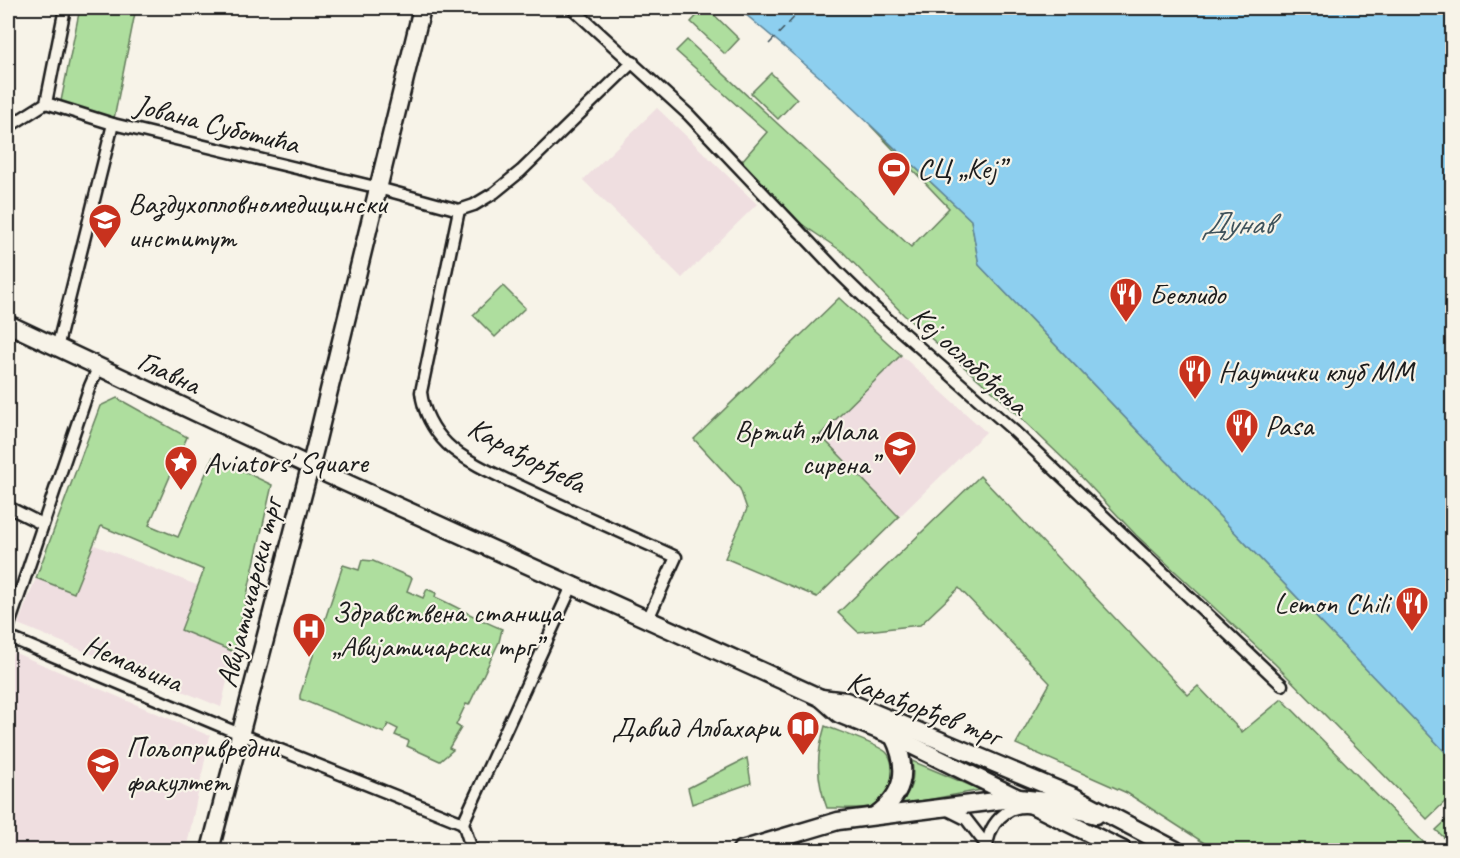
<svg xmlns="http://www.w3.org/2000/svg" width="1460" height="858" font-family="Caveat,sans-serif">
  <rect width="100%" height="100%" fill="#f7f3e8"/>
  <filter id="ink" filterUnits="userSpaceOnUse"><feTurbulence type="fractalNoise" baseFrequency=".0167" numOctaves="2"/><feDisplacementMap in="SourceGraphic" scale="12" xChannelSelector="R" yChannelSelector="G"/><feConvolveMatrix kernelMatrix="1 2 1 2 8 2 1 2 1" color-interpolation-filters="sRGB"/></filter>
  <g filter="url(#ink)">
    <g fill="#efdee0">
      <polygon points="657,108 757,204 682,278 583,180"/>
      <polygon points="901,355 986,432 899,517 820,435"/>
      <polygon points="92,544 199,586 182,630 234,652 221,707 18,624 36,578 74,592"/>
      <polygon points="13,652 210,736 186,850 8,850 8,666"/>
    </g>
    <g fill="#aede9e" stroke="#657d5d" stroke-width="1.5">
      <polygon points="80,8 136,8 113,124 46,103 61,101"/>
      <polygon points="704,8 707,8 739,39 725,54 691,22"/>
      <polygon points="687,40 911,247 949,208 870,125 971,220 979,265 1452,759 1452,795 1427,819 1275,664 1136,535 1073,468 1001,399 904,315 843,252 797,221 741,162 767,132 676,51"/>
      <polygon points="771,73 797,99 778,119 751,93"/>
      <polygon points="503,286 525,308 495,337 473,315"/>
      <polygon points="839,298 901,355 820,435 899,517 817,597 725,558 747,509 740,489 694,439"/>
      <polygon points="117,398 187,437 149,525 178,537 213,457 272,485 234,652 181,630 204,570 101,526 74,593 36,578 100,406"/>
      <polygon points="980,476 1188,695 1198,686 1242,732 1282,699 1431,850 1215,850 1127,793 1016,744 1050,683 959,588 920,625 858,632 838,613"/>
      <path d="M 362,560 L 373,561 L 412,578 L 407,591 L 423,598 L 427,589 L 436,593 L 435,597 C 458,607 478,620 502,629 L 499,642 L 469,705 L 466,704 L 456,725 L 461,728 L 449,748 L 453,750 L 440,761 L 407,746 L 409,741 L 395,735 L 398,729 L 388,724 L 384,733 L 300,699 L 300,695 L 343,565 L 359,570 Z"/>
      <path d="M 825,726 C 840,732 875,743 886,752 C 900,766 889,803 870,807 C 857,809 841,808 827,808 C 816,779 816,756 825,726 Z"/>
      <polygon points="747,758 751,783 692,804 688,788"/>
      <path d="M 912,761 L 981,790 L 900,805 C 911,790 915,780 912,761 Z"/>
      <polygon points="1452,815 1452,845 1436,830"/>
    </g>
    <polygon fill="#8dcfef" stroke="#60879b" stroke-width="1.5" points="738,8 1452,8 1452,759 979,265 971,220 821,78"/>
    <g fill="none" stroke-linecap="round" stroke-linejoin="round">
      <polyline stroke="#3e525b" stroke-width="1.5" stroke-dasharray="8 6" stroke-linecap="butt" points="769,44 803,8"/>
      <defs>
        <g id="street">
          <polyline points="572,8 689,115 836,270 876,309 1013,430 1282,685"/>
          <polyline points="46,103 113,124 371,186 459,210 474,205 494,193 521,171 633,62"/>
          <polyline points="46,103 65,8"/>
          <polyline points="8,127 46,103"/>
          <path d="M 459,210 L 421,392 C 423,411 433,430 447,444 C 464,461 501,477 522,487 C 573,511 625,534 676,557 L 648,619"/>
          <polyline points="57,348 113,124"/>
          <polyline points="8,507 42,524"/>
          <polyline points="8,628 90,386 98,368"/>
          <polyline points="8,637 228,729 463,823 472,850"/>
          <polyline points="946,809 966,819 987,846"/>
          <polyline points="463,823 572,586"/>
          <path d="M 987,850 C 987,826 1006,802 1033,808"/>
        </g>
        <g id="secondary">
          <polyline points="8,324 320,471 821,698 839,714 893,736 1123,850"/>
          <polyline points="821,698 846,701 1075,797 1176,850"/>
          <path d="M 876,815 C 905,794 909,768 893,736"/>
          <polyline points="210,850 315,448 422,8"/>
          <polyline points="741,850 838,821 1019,798 1046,801 1096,815"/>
        </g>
      </defs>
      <use href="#street" stroke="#1c1c1c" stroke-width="15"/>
      <use href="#secondary" stroke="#1c1c1c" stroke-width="21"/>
      <use href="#street" stroke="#f7f3e8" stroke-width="10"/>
      <use href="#secondary" stroke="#f7f3e8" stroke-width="16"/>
    </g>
  </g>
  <defs>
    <symbol id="stadium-pin" viewBox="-11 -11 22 30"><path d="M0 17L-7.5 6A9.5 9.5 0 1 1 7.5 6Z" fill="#c8321e" stroke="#f7f3e8"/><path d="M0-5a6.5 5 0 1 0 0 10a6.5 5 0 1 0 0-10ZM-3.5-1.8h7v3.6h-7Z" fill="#fff"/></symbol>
    <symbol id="university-pin" viewBox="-11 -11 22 30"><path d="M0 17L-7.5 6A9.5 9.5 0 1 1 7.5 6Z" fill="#c8321e" stroke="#f7f3e8"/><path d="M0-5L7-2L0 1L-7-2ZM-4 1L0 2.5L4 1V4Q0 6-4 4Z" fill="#fff"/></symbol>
    <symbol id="restaurant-pin" viewBox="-11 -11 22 30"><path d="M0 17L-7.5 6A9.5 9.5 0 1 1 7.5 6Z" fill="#c8321e" stroke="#f7f3e8"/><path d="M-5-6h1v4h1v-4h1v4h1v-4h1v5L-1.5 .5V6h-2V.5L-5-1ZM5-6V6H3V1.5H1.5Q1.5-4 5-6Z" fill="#fff"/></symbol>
    <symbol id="school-pin" viewBox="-11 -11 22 30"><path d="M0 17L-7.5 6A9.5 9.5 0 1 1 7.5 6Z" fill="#c8321e" stroke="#f7f3e8"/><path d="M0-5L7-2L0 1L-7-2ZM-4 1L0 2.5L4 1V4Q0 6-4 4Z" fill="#fff"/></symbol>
    <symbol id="sight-pin" viewBox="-11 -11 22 30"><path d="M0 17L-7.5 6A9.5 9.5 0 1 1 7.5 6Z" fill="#c8321e" stroke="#f7f3e8"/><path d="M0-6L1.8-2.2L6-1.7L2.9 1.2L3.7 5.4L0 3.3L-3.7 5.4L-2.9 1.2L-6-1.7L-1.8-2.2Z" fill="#fff"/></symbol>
    <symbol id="hospital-pin" viewBox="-11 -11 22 30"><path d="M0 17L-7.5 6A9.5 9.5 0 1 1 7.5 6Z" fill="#c8321e" stroke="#f7f3e8"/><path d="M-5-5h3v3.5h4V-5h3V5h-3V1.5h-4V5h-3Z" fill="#fff"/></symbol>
    <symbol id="library-pin" viewBox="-11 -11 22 30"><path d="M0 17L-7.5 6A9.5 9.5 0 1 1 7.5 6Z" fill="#c8321e" stroke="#f7f3e8"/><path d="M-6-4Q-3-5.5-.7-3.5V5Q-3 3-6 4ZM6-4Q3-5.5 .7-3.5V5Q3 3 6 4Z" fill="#fff"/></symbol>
  </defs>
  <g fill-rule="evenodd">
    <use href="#stadium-pin" x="875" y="149" width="38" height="52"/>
    <use href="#university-pin" x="86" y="201" width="38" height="52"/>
    <use href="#restaurant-pin" x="1107" y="275" width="38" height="52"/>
    <use href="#restaurant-pin" x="1176" y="352" width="38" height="52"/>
    <use href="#restaurant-pin" x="1223" y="406" width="38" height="52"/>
    <use href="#school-pin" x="881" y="428" width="38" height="52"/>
    <use href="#sight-pin" x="162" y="443" width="38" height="52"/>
    <use href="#restaurant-pin" x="1393" y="584" width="38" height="52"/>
    <use href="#hospital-pin" x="290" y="610" width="38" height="52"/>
    <use href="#library-pin" x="784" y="708" width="38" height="52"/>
    <use href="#university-pin" x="84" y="745" width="38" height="52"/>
  </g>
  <g text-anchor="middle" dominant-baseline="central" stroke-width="4.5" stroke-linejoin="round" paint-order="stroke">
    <g font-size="30" fill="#1c1c1c" stroke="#f7f3e8">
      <text transform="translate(217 124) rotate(14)">Јована Суботића</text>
      <text transform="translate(970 360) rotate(42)">Кеј ослобођења</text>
      <text transform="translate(169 372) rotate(25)">Главна</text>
      <text transform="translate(527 455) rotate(28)">Карађорђева</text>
      <text transform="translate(249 593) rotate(-76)">Авијатичарски трг</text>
      <text transform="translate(133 663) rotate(23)">Немањина</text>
      <text transform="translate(924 708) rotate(21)">Карађорђев трг</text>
    </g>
    <g font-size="30" fill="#1c1c1c" stroke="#f7f3e8" text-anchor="start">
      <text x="917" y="168">СЦ „Кеј”</text>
      <text x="128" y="203">Ваздухопловномедицински<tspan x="128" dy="34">институт</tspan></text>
      <text x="1149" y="294">Беолидо</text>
      <text x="1218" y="371">Наутички клуб ММ</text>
      <text x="1265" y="425">Pasa</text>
      <text x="877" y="430" text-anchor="end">Вртић „Мала<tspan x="877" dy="34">сирена”</tspan></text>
      <text x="204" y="462">Aviators' Square</text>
      <text x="1389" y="603" text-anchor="end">Lemon Chili</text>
      <text x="332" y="612">Здравствена станица<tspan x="332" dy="34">„Авијатичарски трг”</tspan></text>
      <text x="780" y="727" text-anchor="end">Давид Албахари</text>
      <text x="126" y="747">Пољопривредни<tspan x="126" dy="34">факултет</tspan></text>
    </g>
    <g font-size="32" font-style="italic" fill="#3e525b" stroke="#f7f3e8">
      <text x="1237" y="223">Дунав</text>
    </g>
  </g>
  <rect width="1460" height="858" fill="none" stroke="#f7f3e8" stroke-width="30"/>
  <rect x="15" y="15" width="1430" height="828" fill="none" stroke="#1c1c1c" stroke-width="2" filter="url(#ink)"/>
</svg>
